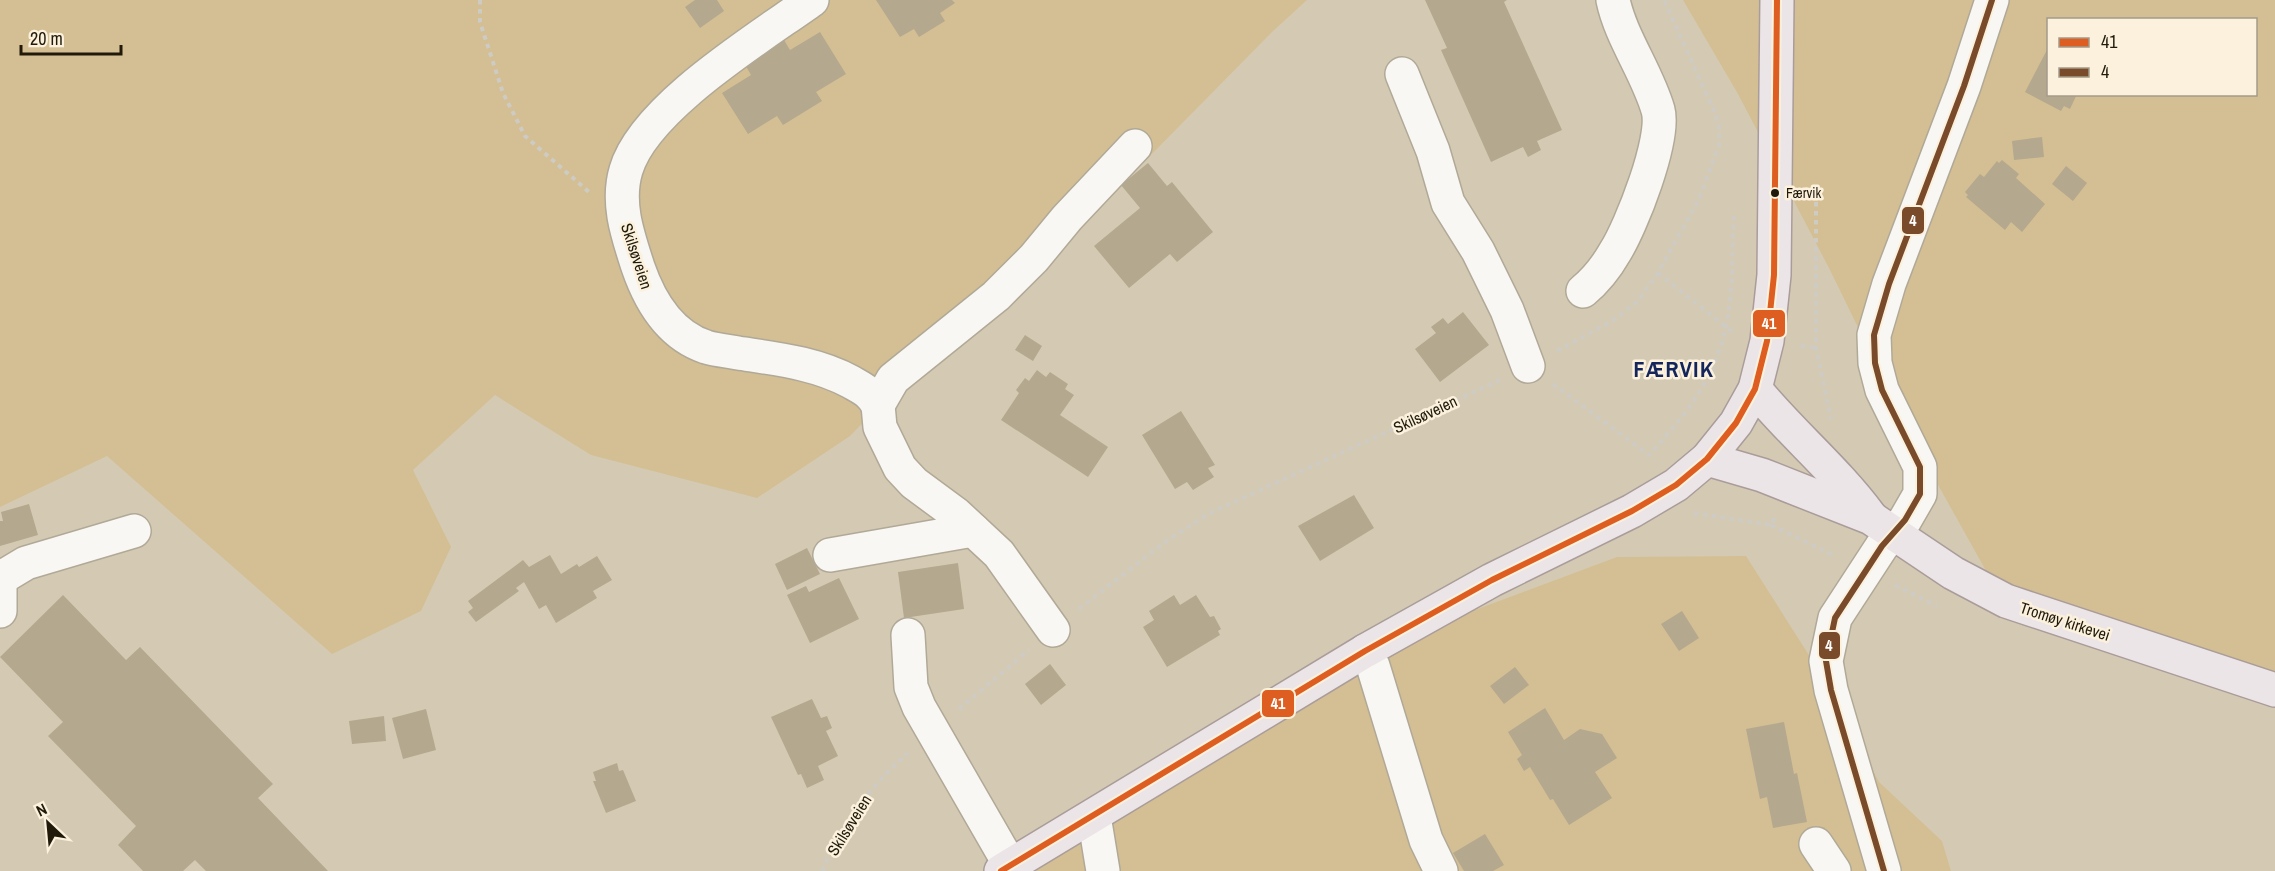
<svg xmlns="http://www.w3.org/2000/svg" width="2275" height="871" font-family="'Archivo Narrow',sans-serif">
  <rect width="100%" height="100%" fill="#d4cab3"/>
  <g fill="#d3bf93" fill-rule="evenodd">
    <polygon points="0,0 1307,0 1272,32 1075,232 948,335 850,436 757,498 591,455 495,395 413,470 451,547 421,611 332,654 107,456 0,507"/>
    <path d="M 1683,0 L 2275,0 L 2275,692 L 2009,612 L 1913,440 L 1829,268 L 1738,94 ZM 2048,20 L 2256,20 L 2256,94 L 2048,94 Z"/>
    <polygon points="1746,556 1819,671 1879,782 1942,841 1951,871 1016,871 1432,626 1617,557"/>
  </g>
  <g fill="#b4a88e">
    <polygon points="695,0 717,0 724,11 700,28 685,7"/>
    <polygon points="876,0 952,0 955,3 940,13 945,21 919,37 914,29 900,37"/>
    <polygon points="1425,0 1507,0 1504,2 1562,130 1537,141 1541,150 1528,157 1523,147 1491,162 1441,50 1447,48"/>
    <polygon points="820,32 846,74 816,92 822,101 783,125 777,116 748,134 722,93 751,75 742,59 781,35 790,50"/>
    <polygon points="2048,48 2048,94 2077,94 2070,109 2064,106 2061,111 2025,92"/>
    <polygon points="2042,137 2044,157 2014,160 2012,141"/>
    <polygon points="2002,160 2019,174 2016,178 2045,204 2022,232 2011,222 2005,230 1966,197 1968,195 1965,192 1980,174 1984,177 1997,161 1999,163"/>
    <polygon points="1148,163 1167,186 1172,182 1213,232 1177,262 1170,254 1129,288 1094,246 1140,208 1121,185"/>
    <polygon points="2066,166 2087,183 2073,201 2052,184"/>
    <polygon points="1463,312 1489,345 1440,382 1415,349 1436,333 1431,327 1443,318 1448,324"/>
    <polygon points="1025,335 1042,346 1033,361 1015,350"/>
    <polygon points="1037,370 1046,377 1050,372 1068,384 1065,389 1074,395 1060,415 1108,447 1088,477 1001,420 1019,393 1016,390 1025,378 1029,381"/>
    <polygon points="1181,411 1215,465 1208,468 1214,477 1193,490 1187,482 1175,489 1142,435"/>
    <polygon points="1354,495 1374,528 1320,561 1298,526"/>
    <polygon points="29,504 38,535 0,546 0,521 3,521 1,512"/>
    <polygon points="807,548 820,574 787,590 775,564"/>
    <polygon points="550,555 561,574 577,564 579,567 597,556 612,580 593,591 597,598 556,623 546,605 539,609 524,582 516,588 519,591 476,622 468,612 473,608 468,601 523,560 529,567"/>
    <polygon points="958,563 964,609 904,618 898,572"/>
    <polygon points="839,578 859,619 810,643 787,595 806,586 809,592"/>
    <polygon points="63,595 126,660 140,647 273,784 258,798 328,871 206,871 195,860 183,871 143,871 118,845 136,826 48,736 63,722 0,657"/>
    <polygon points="1174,595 1180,605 1196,595 1210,617 1214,616 1221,629 1218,631 1220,635 1167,667 1143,627 1154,620 1149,611"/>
    <polygon points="1682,611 1699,638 1679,651 1661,624"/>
    <polygon points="1050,664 1066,685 1041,705 1025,684"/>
    <polygon points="1515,667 1529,685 1504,704 1490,686"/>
    <polygon points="812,699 821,718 827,716 832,728 826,731 838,756 818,766 824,780 807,788 801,774 798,775 771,717"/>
    <polygon points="1545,708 1564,740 1580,729 1602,734 1617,758 1595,772 1612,798 1569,825 1553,799 1550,800 1530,767 1524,771 1517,759 1522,755 1508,732"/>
    <polygon points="426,709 436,750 403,759 392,718"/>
    <polygon points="384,716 386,741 352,744 349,721"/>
    <polygon points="1784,722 1794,774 1797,773 1807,822 1773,828 1767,797 1760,799 1746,729"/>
    <polygon points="617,763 619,771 623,770 636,801 606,813 593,781 596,781 593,772"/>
    <polygon points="1485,834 1504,865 1493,871 1464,871 1453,853"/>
  </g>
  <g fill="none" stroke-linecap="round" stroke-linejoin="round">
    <defs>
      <g id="minor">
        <path d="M 812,0 C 759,38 644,108 626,170 C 616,203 628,236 638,267 C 650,302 670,335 706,347 C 716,350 727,351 738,353 C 777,359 816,363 851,382 C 865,390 870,392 878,405"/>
        <polyline points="1402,74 1433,151 1448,203 1478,251 1507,310 1528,366"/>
        <path d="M 1583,291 C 1595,281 1607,266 1615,252 C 1631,227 1666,138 1658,110 C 1647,72 1621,38 1613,0"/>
        <polyline points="830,555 973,530"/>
        <polyline points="0,576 0,611"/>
        <polyline points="1,578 26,563 134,531"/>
        <polyline points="1053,630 999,554 956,514 914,483 900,468 880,427 878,405 893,379 996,296 1034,258 1067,218 1135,146"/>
        <polyline points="908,635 911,687 919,707 1010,865"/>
        <polyline points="1365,651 1373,666 1426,840 1441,871"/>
        <polyline points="1094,816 1103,871"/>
        <polyline points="1816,844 1834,871"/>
        <polyline points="1884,871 1831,690 1826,661 1835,618 1882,546 1905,520 1920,494 1920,467 1882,390 1875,363 1874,335 1889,284 1964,86 1992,0"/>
      </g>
      <g id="major">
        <path d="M 1755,389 C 1791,433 1836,470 1870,516"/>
        <polyline points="1707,459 1762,475 1871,518 1953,573 2006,601 2275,690"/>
        <polyline points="1001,871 1365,651 1492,580 1632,511 1676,485 1707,459 1736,423 1755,389 1767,341 1774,275 1777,0"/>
      </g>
    </defs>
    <use href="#minor" stroke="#b1a997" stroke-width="36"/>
    <use href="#major" stroke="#aa9c9a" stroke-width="36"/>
    <g stroke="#cecbc4" stroke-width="4" stroke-dasharray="4.5 4.5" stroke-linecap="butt">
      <polyline points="480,0 480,22 503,93 525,136 589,192"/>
      <polyline points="1816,202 1816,348 1831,419"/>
      <polyline points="1658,273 1735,334"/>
      <polyline points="1801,346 1816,348"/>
      <polyline points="1557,351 1612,321 1637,302 1658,273 1699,199 1719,145 1719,127 1715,113 1664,0"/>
      <path d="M 1553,384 L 1649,455 C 1697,403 1726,363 1731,290 C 1733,266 1732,241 1734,216"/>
      <polyline points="1694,513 1771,525 1776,515"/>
      <polyline points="1771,525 1835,556"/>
      <polyline points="1895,585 1937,606"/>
      <polyline points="1079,609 1165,542 1208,514 1500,380"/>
      <polyline points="959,709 1029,650"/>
      <path d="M 822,871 C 841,826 871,785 908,753"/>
    </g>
    <use href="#minor" stroke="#f9f7f4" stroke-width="33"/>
    <use href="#major" stroke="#ece5e7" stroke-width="33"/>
    <defs>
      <polyline id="bus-1" points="1001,871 1365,651 1492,580 1632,511 1676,485 1707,459 1736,423 1755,389 1767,341 1774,275 1777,0"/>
      <polyline id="bus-2" points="1884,871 1831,690 1826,661 1835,618 1882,546 1905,520 1920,494 1920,467 1882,390 1875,363 1874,335 1889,284 1964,86 1992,0"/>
    </defs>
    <use href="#bus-1" stroke="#fbf1dd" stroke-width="10"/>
    <use href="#bus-2" stroke="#fbf1dd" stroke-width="10"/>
    <use href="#bus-1" stroke="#dd5e20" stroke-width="6"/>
    <use href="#bus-2" stroke="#7a4b2a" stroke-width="6"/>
  </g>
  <circle fill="#211a0a" stroke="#fbf1dd" stroke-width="2" cx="1775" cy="193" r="5"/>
  <g text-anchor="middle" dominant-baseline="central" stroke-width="5" stroke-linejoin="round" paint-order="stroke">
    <g font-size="14" fill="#211a0a" stroke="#fbf1dd" text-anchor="start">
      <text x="1786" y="193">Færvik</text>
    </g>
    <g font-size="16" fill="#211a0a" stroke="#fbf1dd">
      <text transform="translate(637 256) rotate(72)">Skilsøveien</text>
      <text transform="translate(1425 414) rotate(-25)">Skilsøveien</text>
      <text transform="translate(2065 621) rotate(18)">Tromøy kirkevei</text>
      <text transform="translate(849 825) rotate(-58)">Skilsøveien</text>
    </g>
    <g font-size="22" font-weight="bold" letter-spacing="1.5" fill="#13255b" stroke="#fbf1dd">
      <text x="1674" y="369">FÆRVIK</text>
    </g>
  </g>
  <g stroke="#fbf1dd" stroke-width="2">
    <rect x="1901" y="206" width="24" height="29" rx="6" fill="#7a4b2a"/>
    <rect x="1752" y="309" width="34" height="29" rx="6" fill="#dd5e20"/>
    <rect x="1818" y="631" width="23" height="29" rx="6" fill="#7a4b2a"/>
    <rect x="1261" y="689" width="34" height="29" rx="6" fill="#dd5e20"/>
  </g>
  <g font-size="16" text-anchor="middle" font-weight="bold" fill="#fff">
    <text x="1913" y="226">4</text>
    <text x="1769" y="329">41</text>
    <text x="1829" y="651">4</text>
    <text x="1278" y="709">41</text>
  </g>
  <rect x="2047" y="18" width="210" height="78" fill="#fbf1dd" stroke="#a49b89" stroke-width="1.5"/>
  <rect x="2059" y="38" width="30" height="9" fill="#dd5e20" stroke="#a49b89" stroke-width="1.5"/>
  <text x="2101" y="48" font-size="18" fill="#211a0a">41</text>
  <rect x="2059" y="68" width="30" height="9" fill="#7a4b2a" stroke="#a49b89" stroke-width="1.5"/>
  <text x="2101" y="78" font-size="18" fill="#211a0a">4</text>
  <g transform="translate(48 823) rotate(334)" stroke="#fbf1dd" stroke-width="4.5" paint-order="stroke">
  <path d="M0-4.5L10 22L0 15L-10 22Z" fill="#211a0a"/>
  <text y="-9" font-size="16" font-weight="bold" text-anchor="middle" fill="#211a0a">N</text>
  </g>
  <path d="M21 45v9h100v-9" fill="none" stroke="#211a0a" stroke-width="3"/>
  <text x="30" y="45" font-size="18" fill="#211a0a" stroke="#fbf1dd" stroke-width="4.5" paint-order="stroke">20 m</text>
</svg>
